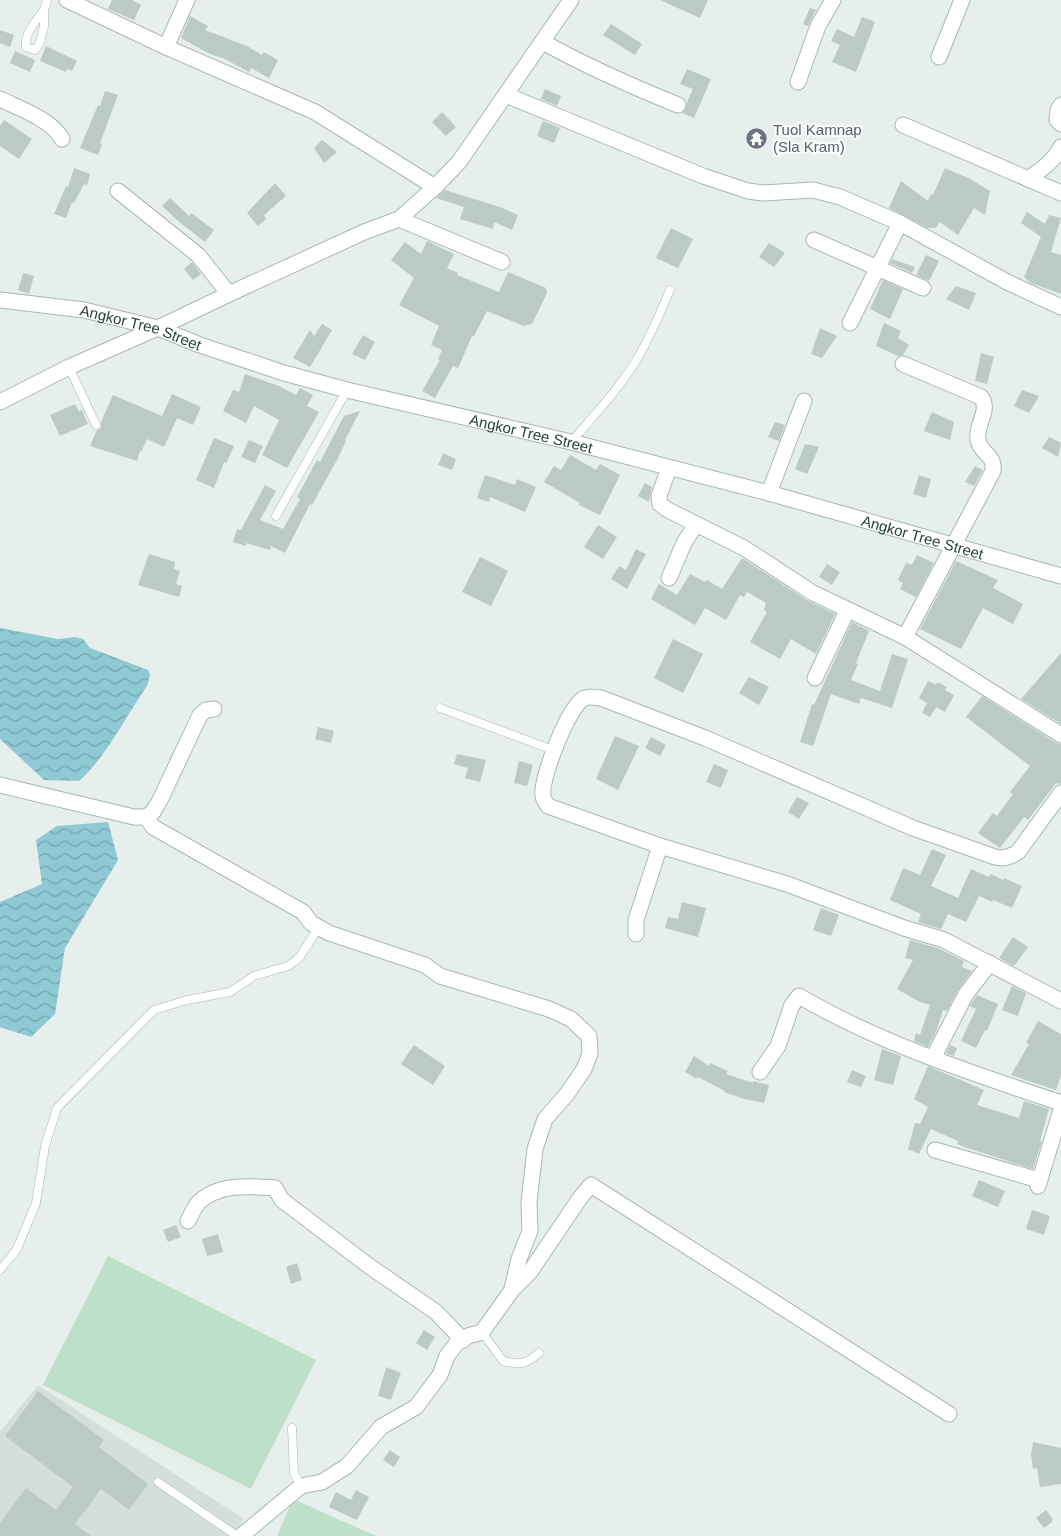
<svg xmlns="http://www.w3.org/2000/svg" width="1061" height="1536" font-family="Arial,sans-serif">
  <defs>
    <pattern id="water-waves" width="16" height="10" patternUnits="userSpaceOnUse" patternTransform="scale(1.25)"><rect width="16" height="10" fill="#8ec9d4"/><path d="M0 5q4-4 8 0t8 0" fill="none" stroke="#74a5ad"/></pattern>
  </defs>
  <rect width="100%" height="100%" fill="#e6efeb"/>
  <polygon fill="#d4dfda" points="38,1385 244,1519 232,1536 0,1536 0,1432"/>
  <g fill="#bfe0c8">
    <polygon points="108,1256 316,1360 251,1489 43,1385"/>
    <polygon points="293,1499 376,1536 277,1536"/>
  </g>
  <g fill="url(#water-waves)">
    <path d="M 0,628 L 58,639 L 75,637 L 83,639 L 90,648 L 148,670 L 150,675 L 147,686 C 127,714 105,759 79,781 L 44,780 L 0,739 Z"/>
    <polygon points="108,822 118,860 65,948 55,1014 31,1037 0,1027 0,902 42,884 36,840 57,826"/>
  </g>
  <g fill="#bbcac4">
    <polygon points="112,0 132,0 141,5 134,20 108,9"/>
    <polygon points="660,0 708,0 700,18"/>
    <polygon points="810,8 816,10 808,26 803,24"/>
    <polygon points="190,16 208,26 205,30 247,46 262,55 264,52 278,60 269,78 251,68 249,72 221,57 221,58 208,53 181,38"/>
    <polygon points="862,17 875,22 856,72 832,62 840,45 831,41 837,29 854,37"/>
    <polygon points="611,24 642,44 635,55 603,35"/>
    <polygon points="0,30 14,35 10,47 0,43"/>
    <polygon points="46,46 77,61 72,71 67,69 66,72 40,61"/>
    <polygon points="15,51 35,60 30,72 10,63"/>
    <polygon points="687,69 711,79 694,118 682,113 686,109 687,102 693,89 680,84"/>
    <polygon points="545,89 561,96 557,106 541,99"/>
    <polygon points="105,91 118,95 100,143 102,144 98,155 80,148 98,105 100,106"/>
    <polygon points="442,112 456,127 446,136 432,122"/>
    <polygon points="4,120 32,139 19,159 0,146 0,126"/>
    <polygon points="543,121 560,128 554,143 537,136"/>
    <polygon points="322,140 337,152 324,163 314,148"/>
    <polygon points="74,168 90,174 87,185 84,184 74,203 72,202 66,218 54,214 66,186 68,187"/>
    <polygon points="945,168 970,179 990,191 985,215 974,208 958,235 940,222 936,228 928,228 889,208 901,181 928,201 931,194 933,195"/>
    <polygon points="275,183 286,196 264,215 266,219 258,226 247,213"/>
    <polygon points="445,190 500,207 518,215 512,230 494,222 493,229 460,219 464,207 436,198"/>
    <polygon points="170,198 189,216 191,213 214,230 205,242 178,221 162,206"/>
    <polygon points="1027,212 1045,224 1049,215 1061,218 1051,252 1061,255 1061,294 1031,283 1024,277 1041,237 1021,223"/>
    <polygon points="671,228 693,239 678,268 656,258"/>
    <polygon points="427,241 454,254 447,268 458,273 457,275 499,292 508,272 546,288 547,293 532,324 524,326 487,311 474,336 472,336 458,368 453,366 435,398 422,391 440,360 438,359 442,350 431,345 439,326 399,305 414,278 391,260 405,242 421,254"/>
    <polygon points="769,243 785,253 774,267 759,257"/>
    <polygon points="926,255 939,261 929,281 916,275"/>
    <polygon points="892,259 915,267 912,273 890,263"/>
    <polygon points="192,262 201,274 193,280 184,269"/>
    <polygon points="23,273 34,276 29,294 18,290"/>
    <polygon points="883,280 903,289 890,319 870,309"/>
    <polygon points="956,286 976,293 969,310 946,299"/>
    <polygon points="884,323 901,331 898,338 909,345 903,355 898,356 876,346"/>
    <polygon points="322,324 332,330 310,367 293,358 310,330 314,336"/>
    <polygon points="820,328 837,336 822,358 811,354"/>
    <polygon points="363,335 375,342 365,360 352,354"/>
    <polygon points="981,353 994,357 987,384 975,381"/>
    <polygon points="245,374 279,386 296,395 300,388 313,395 307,406 319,412 287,468 262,455 279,420 254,406 246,423 223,411 233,390 239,392"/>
    <polygon points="1022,390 1039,396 1029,413 1014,406"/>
    <polygon points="172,394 201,407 193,425 177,418 164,447 147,439 141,452 140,451 137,461 90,446 97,430 101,428 101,422 113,395 162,416"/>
    <polygon points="75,404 79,412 82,410 88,424 60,436 50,415"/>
    <polygon points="360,411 345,440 346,441 338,458 312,505 310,504 285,553 271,546 270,550 246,543 246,546 233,542 237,529 241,530 265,485 276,491 260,520 283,529 300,499 297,497 317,460 320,462 344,416"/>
    <polygon points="932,412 954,422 950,440 924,431"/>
    <polygon points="775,422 785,425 779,441 768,437"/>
    <polygon points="1049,437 1061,443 1058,457 1042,448"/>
    <polygon points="214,438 234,446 226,463 224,462 214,488 196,480"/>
    <polygon points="249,440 263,446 255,463 241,457"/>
    <polygon points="805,444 819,447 807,474 795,469"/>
    <polygon points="443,453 456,459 452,470 438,465"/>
    <polygon points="570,455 596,470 600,464 620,475 600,515 579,505 580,503 544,482 554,466 561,470"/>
    <polygon points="975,466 983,470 974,486 965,482"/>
    <polygon points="485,475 515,485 517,479 536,487 525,512 490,497 489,502 477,498"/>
    <polygon points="919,475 931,479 926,498 913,494"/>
    <polygon points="645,483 652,487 649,502 638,496"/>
    <polygon points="598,525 617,537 603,559 584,547"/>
    <polygon points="636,549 646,554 627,589 611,579 619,566 626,570"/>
    <polygon points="149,554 175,562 174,569 180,571 176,584 182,586 179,597 138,585"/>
    <polygon points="917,555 934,563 916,597 900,589 903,583 898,580 906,563 912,565"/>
    <polygon points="480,557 508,571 491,606 462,592"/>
    <polygon points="742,558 808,601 835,614 816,654 791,639 780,659 750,642 767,612 764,610 766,603 747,592 744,597 740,595 726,620 705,608 695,625 651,599 659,584 677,595 690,574 705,582 707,580 722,589"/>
    <polygon points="956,561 998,580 993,588 1023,604 1013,624 983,608 961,649 920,629"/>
    <polygon points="827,564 840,572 832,585 819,577"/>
    <polygon points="852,622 869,631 856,663 858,664 851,680 880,691 892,654 908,659 892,708 861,698 859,704 831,694 813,746 800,742 812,704 814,705"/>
    <polygon points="673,639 703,654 683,693 654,678"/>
    <polygon points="1061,653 1061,724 1021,699"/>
    <polygon points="749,677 769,687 759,705 739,693"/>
    <polygon points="928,681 936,685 937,682 947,687 945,690 954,695 945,712 936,707 930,717 922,713 927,703 919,698"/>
    <polygon points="982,696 1056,743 1061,744 1061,784 1056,783 1028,820 1024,817 1000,848 978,833 993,813 997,816 1013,794 1010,792 1030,766 966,717"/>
    <polygon points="318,727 334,731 331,743 315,739"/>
    <polygon points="615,736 639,746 618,790 596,779"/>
    <polygon points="651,737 666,745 660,756 645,748"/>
    <polygon points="457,754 486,760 480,782 465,778 468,768 454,764"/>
    <polygon points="519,761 533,765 527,786 514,783"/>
    <polygon points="714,764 728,770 721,788 706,782"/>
    <polygon points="797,797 809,803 799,819 788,812"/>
    <polygon points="932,849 946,855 931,886 958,898 971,869 989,877 991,874 1003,880 1004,878 1022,886 1012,908 993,900 992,902 979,896 966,922 948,914 941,929 918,922 921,914 890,900 903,868 920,875"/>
    <polygon points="682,902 706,908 698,937 665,928 668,917 678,919"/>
    <polygon points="821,908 839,915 831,936 813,930"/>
    <polygon points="1013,937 1028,947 1014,966 999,958"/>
    <polygon points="910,940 940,949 964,961 962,967 972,971 958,990 947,1011 943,1010 936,1032 928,1047 914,1041 916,1033 920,1035 930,1005 920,1002 897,989 913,960 905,958"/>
    <polygon points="1012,986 1026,993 1018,1016 1002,1010"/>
    <polygon points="977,995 998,1004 987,1031 985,1030 976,1048 961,1041 976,1009 970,1006"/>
    <polygon points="1038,1021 1061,1034 1061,1075 1056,1090 1011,1075 1029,1044 1026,1043"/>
    <polygon points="414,1045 445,1066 433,1085 401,1064"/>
    <polygon points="950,1045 957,1048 954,1056 946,1053"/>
    <polygon points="882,1049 901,1056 893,1085 874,1080"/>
    <polygon points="694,1056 709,1066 710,1063 728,1071 726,1074 753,1083 753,1081 769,1085 764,1103 744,1099 724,1092 725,1091 698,1077 697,1079 685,1072"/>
    <polygon points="928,1066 984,1090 977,1105 1019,1118 1024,1101 1049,1109 1040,1141 1042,1141 1033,1169 964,1147 957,1144 958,1141 931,1129 919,1154 908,1149 915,1123 920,1124 928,1107 914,1099"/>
    <polygon points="852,1070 866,1076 861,1087 847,1082"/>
    <polygon points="979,1180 1005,1191 998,1207 972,1196"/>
    <polygon points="1032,1210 1050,1216 1044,1235 1026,1229"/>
    <polygon points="176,1225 181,1237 168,1242 163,1230"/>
    <polygon points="218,1234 223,1252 207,1256 202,1239"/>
    <polygon points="297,1263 302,1280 291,1284 286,1267"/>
    <polygon points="424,1330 435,1337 427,1350 416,1343"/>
    <polygon points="386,1367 401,1373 391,1400 378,1396"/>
    <polygon points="38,1391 104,1440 99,1447 148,1484 129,1510 101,1489 75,1524 91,1536 0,1536 0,1523 26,1488 56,1510 73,1487 5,1436"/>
    <polygon points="1033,1442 1061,1448 1061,1484 1040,1487 1037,1468 1033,1469 1031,1454"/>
    <polygon points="390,1450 400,1457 394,1467 383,1460"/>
    <polygon points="356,1490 369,1497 357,1520 329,1507 336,1492 351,1500"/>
    <polygon points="1046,1510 1052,1518 1052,1522 1044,1528 1036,1518"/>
  </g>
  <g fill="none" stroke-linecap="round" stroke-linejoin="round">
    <defs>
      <g id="service">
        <path d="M 44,10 C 37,20 24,33 26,47 L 35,50 L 40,43 L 44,26 L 44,10 L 47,0"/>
        <polyline points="69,367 96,425"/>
        <path d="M 571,442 C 593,417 616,392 634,364 C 649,341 659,315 670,290"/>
        <polyline points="276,516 347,390"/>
        <polyline points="440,708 553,750"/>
        <polyline points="0,1270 17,1249 36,1203 45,1146 57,1108 154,1010 187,1000 230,992 254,976 288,966 299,958 319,927"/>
        <path d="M 482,1332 L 503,1361 C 520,1365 525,1365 539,1353"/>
        <polyline points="292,1428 294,1473 301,1486"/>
        <polyline points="158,1482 237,1536"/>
      </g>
      <g id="minor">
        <polyline points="67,0 166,47 315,112 435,187"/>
        <path d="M 543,42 C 586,66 631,86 678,105"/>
        <polyline points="166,47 187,0"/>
        <polyline points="939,57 962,0"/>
        <polyline points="798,82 818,26 833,0"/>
        <polyline points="506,95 703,176 748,191 763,193 813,190 840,197 900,223 1007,282 1061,307"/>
        <path d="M 0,99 C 18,108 53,120 62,139"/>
        <polyline points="1061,105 1058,110 1057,120 1061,124"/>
        <polyline points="903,125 1061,193"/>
        <path d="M 1028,179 C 1042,169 1053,162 1061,147"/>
        <polyline points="118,191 198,255 229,294"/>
        <polyline points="399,219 502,262"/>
        <polyline points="814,240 923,288"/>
        <path id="s1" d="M 0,300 L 84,310 L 158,328 L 200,345 L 284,373 L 347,390 L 571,442 L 769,493 L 1061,576"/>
        <polyline points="850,323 900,223"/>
        <path d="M 903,364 L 981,397 C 991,410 975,425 978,440 C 981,455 995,453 993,471 L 905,637"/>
        <polyline points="669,468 659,496 660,504 668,510 744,548 813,593 905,637 1061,735"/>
        <polyline points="769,493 804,401"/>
        <polyline points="669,578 684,543 696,524"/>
        <polyline points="815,678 847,611"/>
        <polyline points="0,785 134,817 146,817 153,812 160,800 200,715 206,710 214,709"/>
        <path d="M 1061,793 L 1018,852 C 1010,857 1004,859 995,857 L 913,828 L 705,738 L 601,698 C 596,698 589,696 585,698 C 570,702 540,779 543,796 C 543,799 546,803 548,806 L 660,846 L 787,884 L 904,928 L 944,940 L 1061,1001"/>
        <polyline points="146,817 153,827 303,912 311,923 329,933 425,965 440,976 549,1009 571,1019 589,1036 590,1054 584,1069 567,1094 545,1119 535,1149 529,1202 530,1231 519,1259 512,1289"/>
        <polyline points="636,934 636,920 660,846"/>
        <polyline points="933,1058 966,994 990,963"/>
        <path d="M 760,1072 L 778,1046 L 792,1005 L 799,996 C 881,1044 972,1073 1061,1103"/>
        <polyline points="935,1150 1039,1180"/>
        <polyline points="1038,1186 1061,1110"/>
        <path d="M 188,1221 C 191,1215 194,1208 198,1203 C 218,1183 249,1186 275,1188 L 282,1200 L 369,1266 L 436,1312 L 463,1340"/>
        <polyline points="241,1536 301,1486 322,1482 347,1466 381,1427 416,1407 440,1375 447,1356 456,1344 468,1336 482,1332 512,1290 530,1272 580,1198 591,1185 949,1414"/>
      </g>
      <polyline id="tertiary" points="0,402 69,367 158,328 229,294 364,232 399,219 435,187 459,162 571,0"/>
    </defs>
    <use href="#service" stroke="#a8b8b2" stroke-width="9"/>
    <use href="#minor" stroke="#a8b8b2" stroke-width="17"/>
    <use href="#tertiary" stroke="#a8b8b2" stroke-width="17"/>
    <use href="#service" stroke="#fff" stroke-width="8"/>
    <use href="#minor" stroke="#fff" stroke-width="15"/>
    <use href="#tertiary" stroke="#fff" stroke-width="15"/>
  </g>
  <defs>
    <symbol id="temple-disc" viewBox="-11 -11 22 22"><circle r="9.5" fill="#6b7280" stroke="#f7fbf9"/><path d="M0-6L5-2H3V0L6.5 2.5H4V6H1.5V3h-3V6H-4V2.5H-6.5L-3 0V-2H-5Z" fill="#fff"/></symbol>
  </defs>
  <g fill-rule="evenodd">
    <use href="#temple-disc" x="744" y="126" width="25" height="25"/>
  </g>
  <g text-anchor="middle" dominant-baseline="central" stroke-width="4.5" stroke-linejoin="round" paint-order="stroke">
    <g font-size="15" fill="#5b616d" stroke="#f7fbf9" text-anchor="start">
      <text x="773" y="129">Tuol Kamnap<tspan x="773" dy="17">(Sla Kram)</tspan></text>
    </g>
    <g font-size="15" fill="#24423a" stroke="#f7fbf9">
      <text stroke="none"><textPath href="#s1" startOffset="144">Angkor Tree Street</textPath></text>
      <text stroke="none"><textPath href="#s1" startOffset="549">Angkor Tree Street</textPath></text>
      <text stroke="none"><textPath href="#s1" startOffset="954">Angkor Tree Street</textPath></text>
    </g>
  </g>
</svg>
